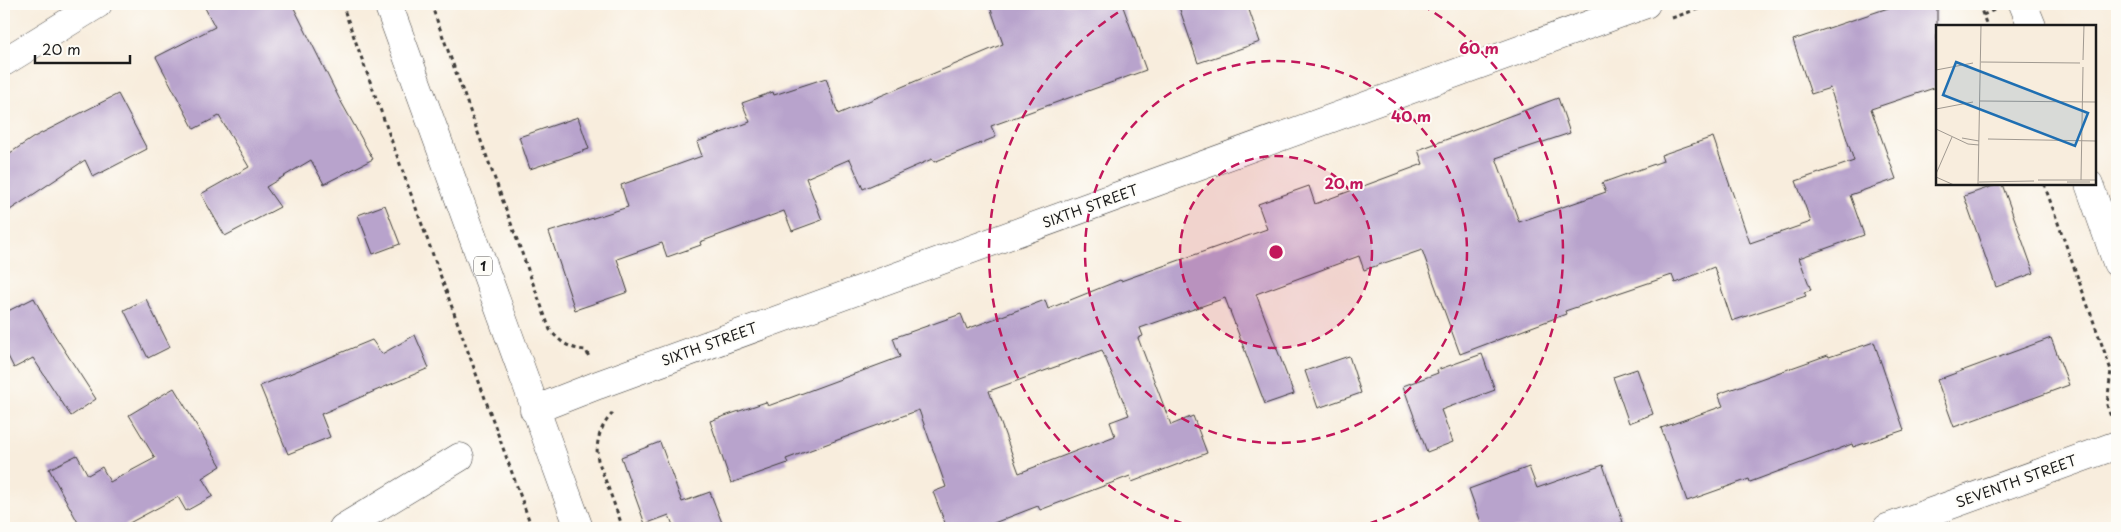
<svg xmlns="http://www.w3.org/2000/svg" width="2121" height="532" font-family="'Playpen Sans',sans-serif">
  <rect width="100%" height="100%" fill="#fdfcf7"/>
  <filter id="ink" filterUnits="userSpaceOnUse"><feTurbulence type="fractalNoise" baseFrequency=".02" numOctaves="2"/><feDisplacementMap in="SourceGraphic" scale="10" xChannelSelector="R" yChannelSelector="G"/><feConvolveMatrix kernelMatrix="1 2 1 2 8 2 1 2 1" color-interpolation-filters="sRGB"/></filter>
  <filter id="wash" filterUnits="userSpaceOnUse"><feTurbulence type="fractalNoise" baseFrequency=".0096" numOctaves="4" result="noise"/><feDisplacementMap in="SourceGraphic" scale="20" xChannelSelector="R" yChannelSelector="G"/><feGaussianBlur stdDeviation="1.12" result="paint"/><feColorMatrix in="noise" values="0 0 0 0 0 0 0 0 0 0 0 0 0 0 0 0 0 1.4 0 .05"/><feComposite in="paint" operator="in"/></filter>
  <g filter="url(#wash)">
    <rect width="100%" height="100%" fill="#f8eddd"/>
    <g id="blocks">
      <g fill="#b8a3cc" fill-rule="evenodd">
        <polygon points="203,4 292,4 339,98 373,159 324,184 311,160 266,187 280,207 225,236 201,194 249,167 219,116 194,129 156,57 215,27"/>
        <polygon points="989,4 1122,4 1146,70 991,126 996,137 934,162 932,159 863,189 850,159 806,178 822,220 792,231 784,211 700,242 701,245 667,257 662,243 617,259 628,292 575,310 549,232 628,207 621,185 702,156 697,142 750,122 742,103 773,92 774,95 826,78 838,114 1003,44"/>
        <polygon points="1178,4 1247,4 1260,42 1198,63"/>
        <path d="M 1900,4 L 1937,4 L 1937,87 L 1871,109 L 1896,179 L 1850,195 L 1864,235 L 1799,258 L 1811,290 L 1804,292 L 1806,296 L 1732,321 L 1714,267 L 1675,283 L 1672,275 L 1565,311 L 1566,314 L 1460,354 L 1422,250 L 1364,270 L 1359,256 L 1256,294 L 1294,394 L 1265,404 L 1225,298 L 1140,328 L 1143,336 L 1138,338 L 1171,425 L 1193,416 L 1207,453 L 1132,482 L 1130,476 L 1040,510 L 1038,506 L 981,528 L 947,528 L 933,492 L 946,487 L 919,410 L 786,459 L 788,463 L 731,483 L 710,421 L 766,402 L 768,406 L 900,357 L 893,338 L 961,314 L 967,329 L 1045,300 L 1048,309 L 1120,280 L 1121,281 L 1267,229 L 1258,204 L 1309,186 L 1315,204 L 1423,164 L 1418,150 L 1558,98 L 1570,133 L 1496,158 L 1519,222 L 1606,192 L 1602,183 L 1663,161 L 1661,155 L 1713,137 L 1750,243 L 1811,222 L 1796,181 L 1854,161 L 1830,88 L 1811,94 L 1793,40 ZM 1102,350 L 1129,415 L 1110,422 L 1115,436 L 1019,473 L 989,391 Z"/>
        <polygon points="118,94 147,149 93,177 85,160 4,214 4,157 34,137"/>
        <polygon points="578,117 589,149 530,169 519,137"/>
        <polygon points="1999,184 2002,184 2034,273 1996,287 1964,196"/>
        <polygon points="385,205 400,244 373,254 358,215"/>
        <polygon points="34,298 50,328 96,399 71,416 33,358 14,368 4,348 4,313"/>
        <polygon points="146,299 170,347 148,358 124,310"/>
        <polygon points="415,335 429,368 321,414 330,437 288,454 260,386 372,340 382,354"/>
        <polygon points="2051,338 2069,385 1954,427 1937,380"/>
        <polygon points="1874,342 1904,430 1853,447 1852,444 1750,482 1749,479 1687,501 1661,428 1723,406 1718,394 1828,355 1829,357"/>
        <polygon points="1482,354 1495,390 1441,410 1453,442 1427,452 1403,386 1438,373 1437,370"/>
        <polygon points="1349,356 1361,393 1318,408 1305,371"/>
        <polygon points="1637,369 1653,414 1629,423 1613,377"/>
        <polygon points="174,388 221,466 202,478 213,496 186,511 178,497 120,528 81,528 49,469 77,455 88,475 102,467 110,482 155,458 129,415"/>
        <polygon points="660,442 682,502 710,492 724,528 674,528 669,515 645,524 621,457"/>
        <polygon points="1603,465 1623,522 1607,528 1483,528 1469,489 1529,467 1537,488"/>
      </g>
    </g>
  </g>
  <g filter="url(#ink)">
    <use href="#blocks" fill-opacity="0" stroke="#3d3b39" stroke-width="1"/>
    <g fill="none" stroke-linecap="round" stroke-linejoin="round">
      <defs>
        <g id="street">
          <polyline points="2023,4 2032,26"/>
          <polyline points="4,62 98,4"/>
          <polyline points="2089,184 2117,263"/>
          <polyline points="534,410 598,385 1646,4"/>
          <polyline points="343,528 460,457"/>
          <polyline points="1887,528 2117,445"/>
        </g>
        <polyline id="highway" points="388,4 579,528"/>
      </defs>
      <use href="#street" stroke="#3d3b39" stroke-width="29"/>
      <use href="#highway" stroke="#3d3b39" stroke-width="29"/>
      <g stroke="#3d3b39" stroke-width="3" stroke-dasharray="4 4" stroke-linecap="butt">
        <polyline points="342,4 532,528"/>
        <path d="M 431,4 L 550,330 C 561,343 570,349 586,350 L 589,357"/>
        <polyline points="1979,4 1987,26"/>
        <polyline points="4,9 13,4"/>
        <polyline points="1983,15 1994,10"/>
        <polyline points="1672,18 1712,4"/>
        <polyline points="2044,184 2111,370 2107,405 2111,417"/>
        <path d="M 613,413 C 600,426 595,443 598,460 L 623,528"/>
      </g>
      <use href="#street" stroke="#fff" stroke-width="28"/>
      <use href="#highway" stroke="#fff" stroke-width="28"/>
    </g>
  </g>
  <circle cx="1276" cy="252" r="96" fill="#c2185b" fill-opacity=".12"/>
  <g fill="none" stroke="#c2185b" stroke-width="2.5" stroke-dasharray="9 6">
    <circle cx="1276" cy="252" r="96"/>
    <circle cx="1276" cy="252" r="191"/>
    <path d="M1197 528A287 287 0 0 1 1130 5M1422 5A287 287 0 0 1 1355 528"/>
  </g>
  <g text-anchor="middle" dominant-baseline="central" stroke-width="4" stroke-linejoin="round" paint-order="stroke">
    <rect fill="#fdfcf7" stroke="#605f5e" stroke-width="1" x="474" y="256.5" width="18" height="19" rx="4"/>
    <g font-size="12" font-weight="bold" fill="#1c1c1c">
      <text x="483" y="266">1</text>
    </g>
    <g font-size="14" fill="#1c1c1c" stroke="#fdfcf7">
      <text transform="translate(1090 206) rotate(-20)">SIXTH STREET</text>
      <text transform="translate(709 344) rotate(-20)">SIXTH STREET</text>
      <text transform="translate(2016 481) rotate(-20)">SEVENTH STREET</text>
    </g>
  </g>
  <g transform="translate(1936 25)">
    <rect width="160" height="160" fill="#f8eddd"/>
    <path fill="none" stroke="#a09990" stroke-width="1" d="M 147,35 L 148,0M 45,37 L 144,38M 0,45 L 37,38M 44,76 L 160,77M 0,84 L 37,77M 0,104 L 32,119 L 43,120M 26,113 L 43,116M 52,114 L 160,116M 0,149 L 16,112M 0,152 L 18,160M 102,155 L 160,155M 145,155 L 147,42M 43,157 L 98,156M 131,157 L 154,157M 42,160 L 45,0"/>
    <path fill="#1f6fb2" fill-opacity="0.15" stroke="#1f6fb2" stroke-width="2.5" d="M 20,37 L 152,88 L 139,121 L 7,70 Z"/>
    <rect width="160" height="160" fill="none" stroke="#1c1c1c" stroke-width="2.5"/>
  </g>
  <circle cx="1276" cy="252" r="8" fill="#c2185b" stroke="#fdfcf7" stroke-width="2.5"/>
  <g font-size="15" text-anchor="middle" font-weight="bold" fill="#c2185b" stroke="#fdfcf7" stroke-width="4" stroke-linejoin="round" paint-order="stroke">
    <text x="1479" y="54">60 m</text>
    <text x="1411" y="122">40 m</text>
    <text x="1344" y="189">20 m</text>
  </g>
  <rect width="2121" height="532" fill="none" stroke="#fdfcf7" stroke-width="20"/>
  <path d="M35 55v8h95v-8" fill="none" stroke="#1c1c1c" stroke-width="2.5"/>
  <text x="42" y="55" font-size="15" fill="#1c1c1c" stroke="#fdfcf7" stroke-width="4" paint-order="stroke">20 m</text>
</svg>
